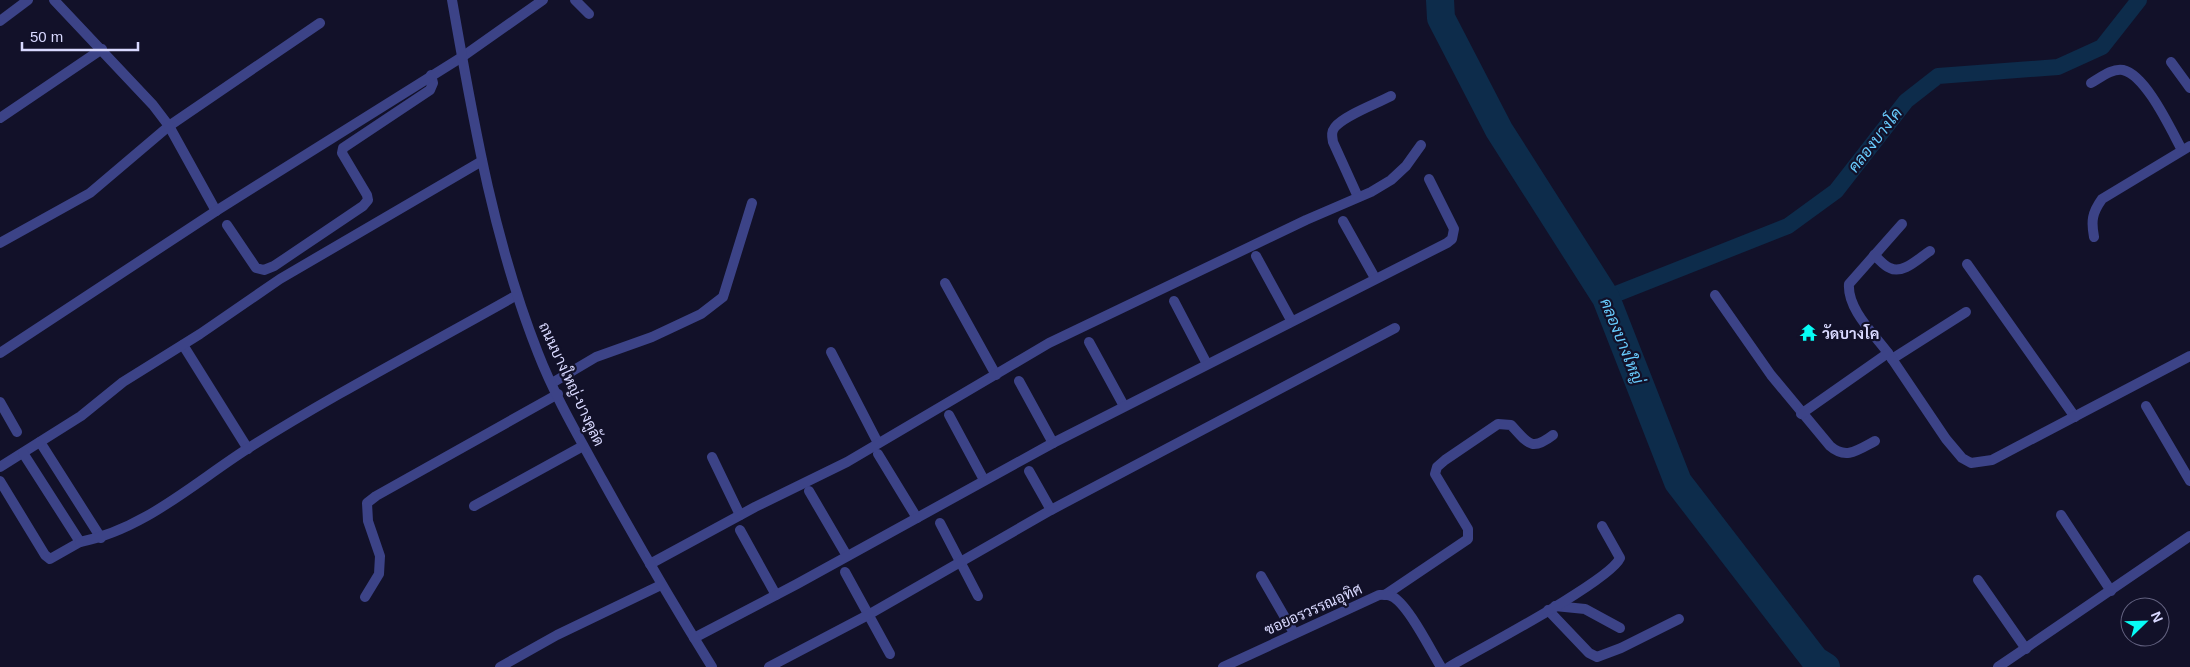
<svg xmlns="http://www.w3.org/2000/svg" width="2190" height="667" font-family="Arial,Sarabun,sans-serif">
  <rect width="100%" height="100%" fill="#121129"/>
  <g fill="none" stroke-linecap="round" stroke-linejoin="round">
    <polyline stroke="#0d2c4b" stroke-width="16" points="1606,298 1788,226 1836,191 1906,101 1938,76 2058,67 2102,47 2139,0"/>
    <polyline stroke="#0d2c4b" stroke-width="28" points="1440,0 1441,18 1499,130 1606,298 1678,482 1815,660 1826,667"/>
    <g stroke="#3c4387" stroke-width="10">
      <polyline points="575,0 589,14"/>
      <polyline points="0,21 28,0"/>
      <polyline points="462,57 543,0"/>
      <path d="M 2091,83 C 2100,78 2112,68 2123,70 C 2146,75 2171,130 2182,150"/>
      <polyline points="0,118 102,49"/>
      <polyline points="227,225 256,268 264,270 274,266 363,206 368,200 367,195 342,153 343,148 430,90 433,83 431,75"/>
      <path d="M 2094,237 C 2091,221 2092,213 2102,199 L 2190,146"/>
      <polyline points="0,243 90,193 169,126 320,23"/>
      <path d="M 1874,255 C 1879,259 1884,266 1890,268 C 1903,275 1920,257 1930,251"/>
      <polyline points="1967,264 2075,417"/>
      <polyline points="945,283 996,375"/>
      <polyline points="183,345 248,449"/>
      <polyline points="831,352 878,443"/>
      <path d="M 1888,353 C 1874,334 1847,309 1849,284 L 1902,224"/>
      <polyline points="1892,359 1966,312"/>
      <polyline points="552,383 596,357 652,337 701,314 723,297 752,203"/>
      <polyline points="0,402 17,432"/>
      <polyline points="40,442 101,538"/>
      <polyline points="712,457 740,515"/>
      <polyline points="0,467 81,416 123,382 200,334 280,279 482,161"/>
      <polyline points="0,481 45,555 50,559 80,542 23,453"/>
      <polyline points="474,506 583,446"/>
      <path d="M 80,542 C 143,530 194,483 247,449 C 334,394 427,346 517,295"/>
      <polyline points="1261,576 1294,633"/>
      <polyline points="365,597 379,574 380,556 368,521 367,503 376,496 558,394"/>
      <polyline points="1555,606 1585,609 1620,628"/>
    </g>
    <g stroke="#3c4387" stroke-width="10">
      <polyline points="54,0 153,105 169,126 216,211"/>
      <polyline points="2171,62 2190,88"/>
      <path d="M 1358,197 L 1333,142 C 1332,136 1331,132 1335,127 C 1345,115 1376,104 1391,96"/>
      <polyline points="1343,221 1375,278"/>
      <polyline points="1256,256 1291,320"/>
      <path d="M 1715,295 L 1771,375 L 1830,446 C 1846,460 1858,450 1875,441"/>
      <polyline points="1174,301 1207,364"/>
      <polyline points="1089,342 1124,406"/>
      <polyline points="0,353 216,211 462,57"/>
      <polyline points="1019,381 1053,443"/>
      <polyline points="2146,406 2190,481"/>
      <polyline points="1801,414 1888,353 1946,439 1962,458 1971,463 1992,460 2190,356"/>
      <polyline points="949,415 984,480"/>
      <polyline points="878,454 917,518"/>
      <polyline points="1029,471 1051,510"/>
      <polyline points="809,491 847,556"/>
      <polyline points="2061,515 2111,591"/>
      <polyline points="940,523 978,596"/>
      <polyline points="740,530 776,595"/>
      <polyline points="650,564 755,507 847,462 1049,343 1306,220 1371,192 1391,180 1406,166 1421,145"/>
      <polyline points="845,572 890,654"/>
      <polyline points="1978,580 2026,649"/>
      <path d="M 1385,595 L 1468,539 L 1468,529 L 1435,474 L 1437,467 L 1445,460 L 1498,424 L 1511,425 C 1528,443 1531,452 1553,435"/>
      <polyline points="1548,610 1589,653 1597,657 1621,648 1679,619"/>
      <polyline points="694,638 797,584 1053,443 1447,243 1452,239 1454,229 1429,179"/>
      <polyline points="500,667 557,635 661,585"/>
      <polyline points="769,667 868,615 1051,510 1395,328"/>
      <path d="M 1223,667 L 1379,595 C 1383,595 1387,594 1391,596 C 1407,602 1431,651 1441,667"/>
      <path d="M 1449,667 C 1478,650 1610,581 1620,558 L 1602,526"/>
      <polyline points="1998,667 2190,536"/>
    </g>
    <path stroke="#3c4387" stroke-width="10" d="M 452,0 C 473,119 493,239 538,353 C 555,397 580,439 603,481 C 638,544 674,606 712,667"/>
  </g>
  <defs>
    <symbol id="temple-bare" viewBox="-9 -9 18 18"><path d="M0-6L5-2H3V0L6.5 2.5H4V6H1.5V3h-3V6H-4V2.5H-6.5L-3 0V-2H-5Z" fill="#07fcf5" stroke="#121129" stroke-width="2.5" paint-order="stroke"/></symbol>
  </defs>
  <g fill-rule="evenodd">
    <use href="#temple-bare" x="1796" y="320" width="25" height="25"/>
  </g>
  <g text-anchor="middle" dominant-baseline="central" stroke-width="4.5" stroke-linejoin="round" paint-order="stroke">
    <g font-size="15" font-weight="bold" fill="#d9d9ff" stroke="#121129" text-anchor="start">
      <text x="1822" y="333">วัดบางโค</text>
    </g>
    <g font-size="15" fill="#d9d9ff" stroke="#121129">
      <text transform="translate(572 384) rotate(65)">ถนนบางใหญ่-บางคูลัด</text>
      <text transform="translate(1313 609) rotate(-24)">ซอยอรวรรณอุทิศ</text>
    </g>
    <g font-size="16" font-style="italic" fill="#68cbfd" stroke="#121129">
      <text transform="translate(1875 140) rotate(-52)">คลองบางโค</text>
      <text transform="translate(1622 341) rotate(68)">คลองบางใหญ่</text>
    </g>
  </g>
  <g transform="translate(2145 622) rotate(67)"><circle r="24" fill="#121129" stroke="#62617f"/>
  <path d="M0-4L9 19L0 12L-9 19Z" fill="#07fcf5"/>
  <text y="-8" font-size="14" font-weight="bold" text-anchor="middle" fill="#d9d9ff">N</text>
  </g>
  <path d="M22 42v8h116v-8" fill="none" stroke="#d9d9ff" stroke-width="2.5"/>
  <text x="30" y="42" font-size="15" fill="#d9d9ff" stroke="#121129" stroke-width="4" paint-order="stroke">50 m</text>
</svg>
